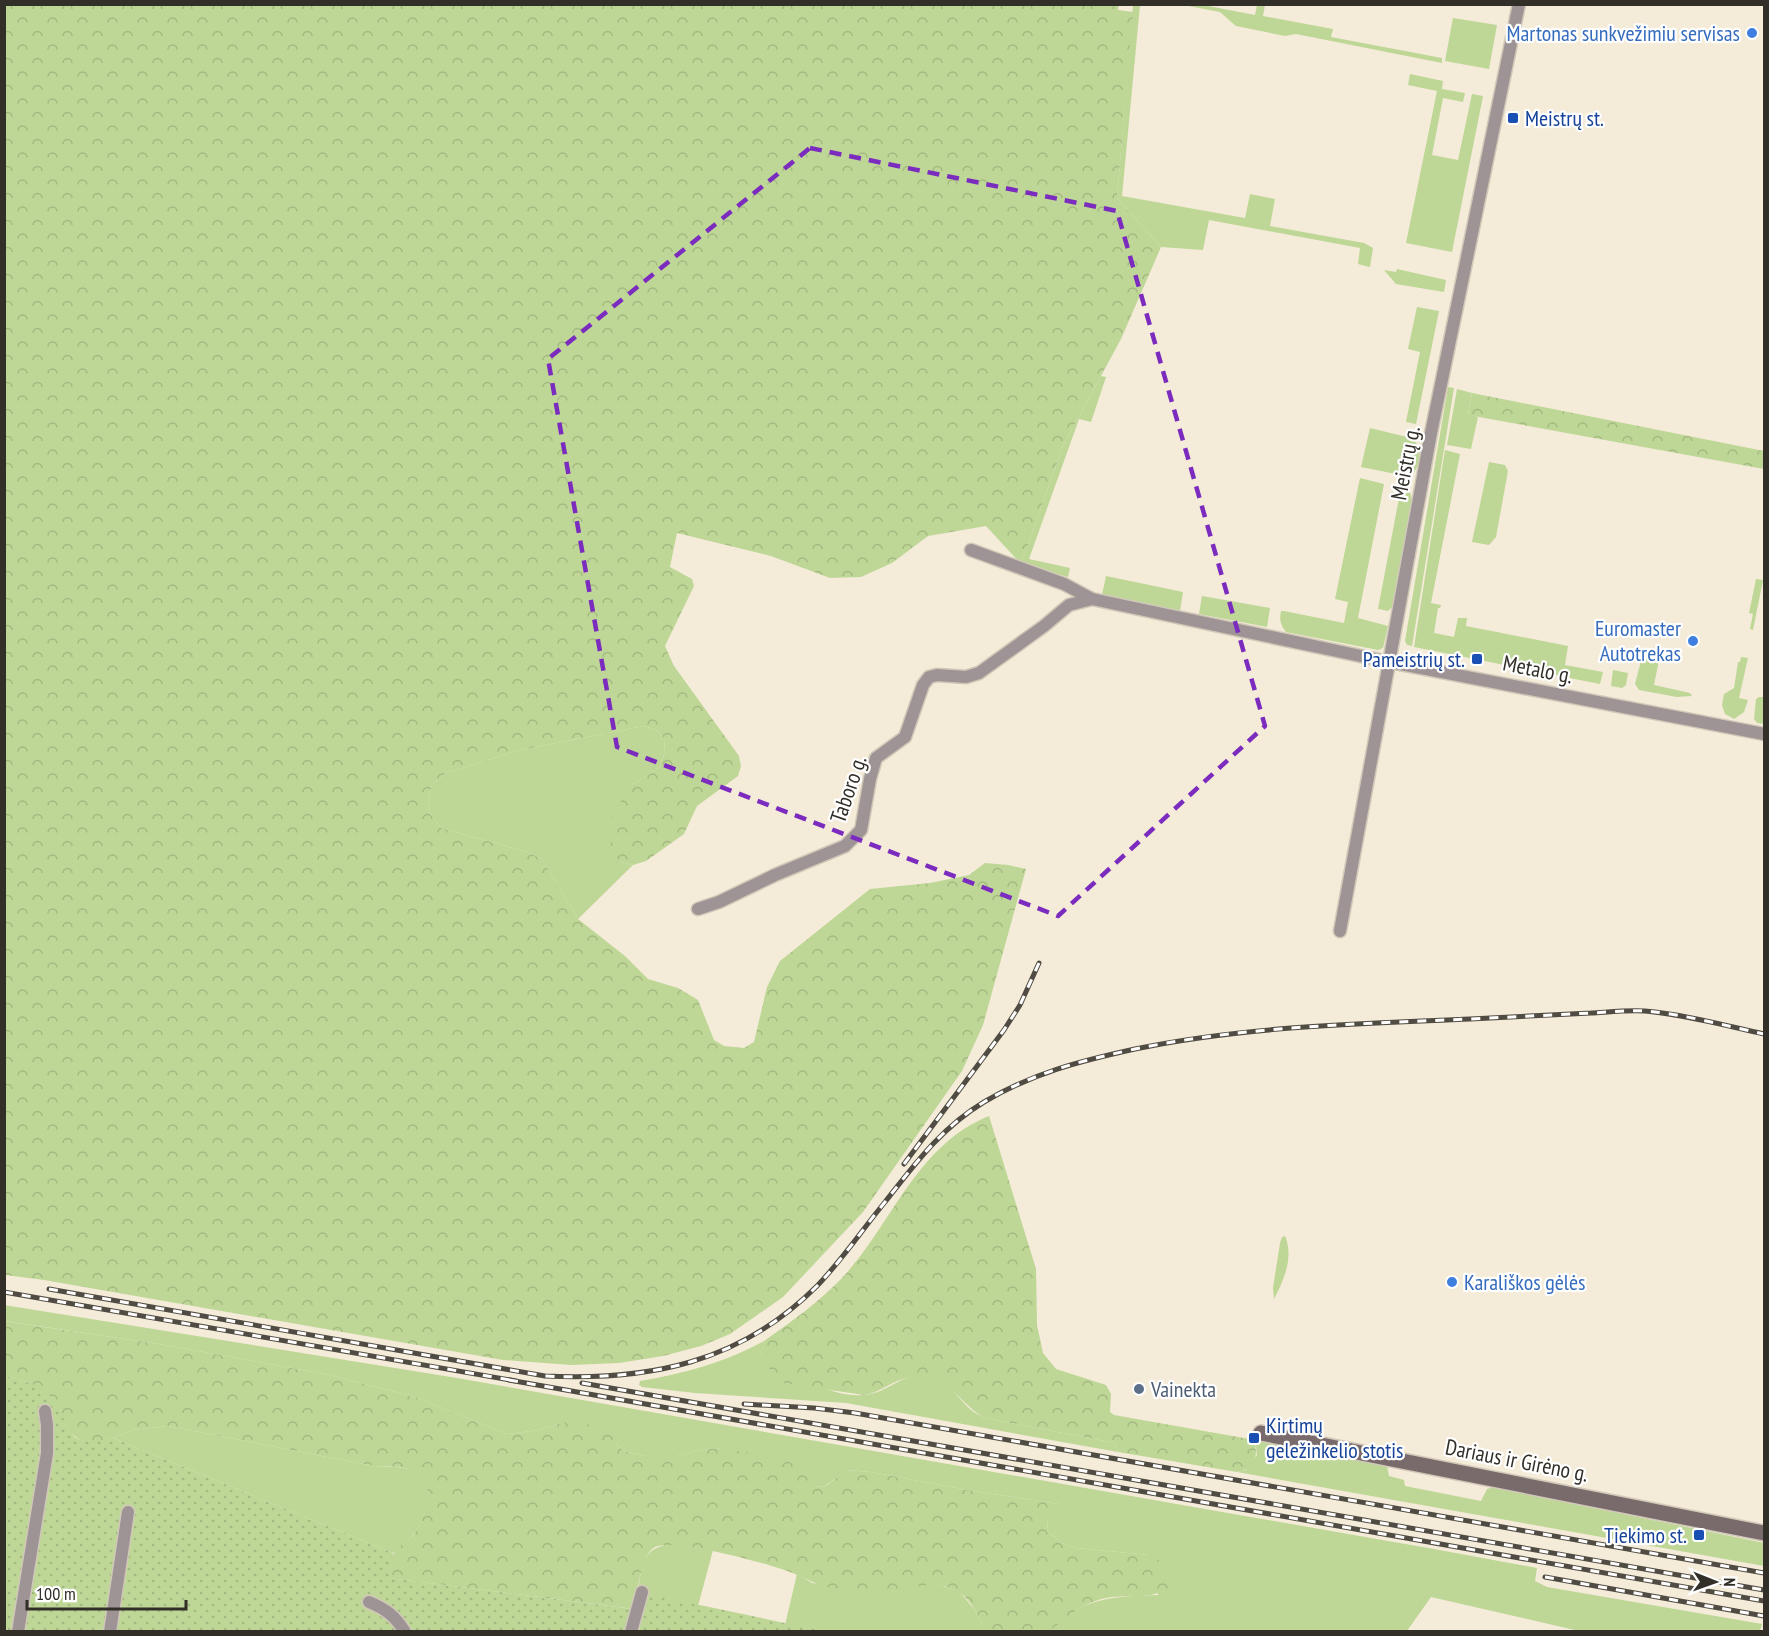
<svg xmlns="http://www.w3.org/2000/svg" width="1769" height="1636" font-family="'PT Sans Narrow',sans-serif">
  <defs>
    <pattern id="forest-crowns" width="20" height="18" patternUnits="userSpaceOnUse" patternTransform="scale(1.5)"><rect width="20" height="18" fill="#bed796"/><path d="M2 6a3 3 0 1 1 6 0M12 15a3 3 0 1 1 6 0" fill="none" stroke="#a4b981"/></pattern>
    <pattern id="garden-dots" width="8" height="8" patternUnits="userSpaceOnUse" patternTransform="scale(1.5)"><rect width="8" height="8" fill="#bed796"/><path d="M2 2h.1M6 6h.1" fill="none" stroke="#a4b981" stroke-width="1.8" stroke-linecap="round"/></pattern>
  </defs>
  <rect width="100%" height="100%" fill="#f4ebd8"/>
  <g fill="#bed796">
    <polygon points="1133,5 1140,5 1122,196 1245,218 1250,194 1275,199 1270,226 1364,243 1373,248 1370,267 1358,264 1360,248 1209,220 1203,250 1161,247 1117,198"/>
    <polygon points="1183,5 1203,5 1255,15 1257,5 1265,5 1263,16 1333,29 1331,37 1442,58 1442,63 1296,34 1285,36 1236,26 1220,12"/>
    <polygon points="1453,18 1497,25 1489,69 1445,61"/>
    <polygon points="1410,74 1443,81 1442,89 1465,93 1463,102 1443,98 1432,155 1458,160 1472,94 1483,96 1452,252 1406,243 1437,91 1408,85"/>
    <polygon points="1397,269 1446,280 1444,292 1396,284 1384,270 1396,272"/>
    <polygon points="1417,307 1439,311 1416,424 1406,422 1420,352 1408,349"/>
    <polygon points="1101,376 1106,377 1091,422 1079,419 1029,559 1070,568 1068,577 1021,564 1063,446"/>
    <polygon points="1448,387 1454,388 1412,646 1407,645 1405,641"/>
    <polygon points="1457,389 1472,393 1468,414 1478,417 1471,449 1447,445"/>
    <path d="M 1370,428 L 1411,438 C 1423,446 1421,463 1413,474 L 1406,476 L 1361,467 Z"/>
    <polygon points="1445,450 1460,454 1431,603 1441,605 1440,608 1438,608 1434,633 1454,637 1458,618 1467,618 1466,626 1568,646 1565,665 1603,672 1600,684 1414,647"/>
    <polygon points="1489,462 1505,465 1508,471 1496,537 1489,545 1472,542"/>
    <path d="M 1360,478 L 1384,484 L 1358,618 L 1388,626 L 1383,648 L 1378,650 L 1286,632 C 1281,625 1279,621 1281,611 L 1284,611 L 1344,623 L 1348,602 L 1335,599 Z"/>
    <polygon points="1405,488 1409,490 1412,499 1392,607 1388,611 1378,609 1400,493 1402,489"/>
    <polygon points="1106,576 1183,592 1180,611 1102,595"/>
    <polygon points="1756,579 1763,580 1753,630 1750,629 1753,614 1749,613"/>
    <polygon points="1202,596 1270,608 1267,627 1199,614"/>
    <polygon points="1645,652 1660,655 1654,685 1690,693 1692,696 1677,697 1639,690 1635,684 1642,657"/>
    <polygon points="1741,657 1748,658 1739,698 1748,700 1744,712 1734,719 1725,714 1722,705 1724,694 1734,688 1738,662 1740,662"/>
    <polygon points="1613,670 1628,673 1626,685 1622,688 1611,686"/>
    <polygon points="1759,697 1764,697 1764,724 1757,723 1754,719 1756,699"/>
    <polygon points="644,726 656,730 664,738 665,752 659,768 632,785 620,862 633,865 578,919 542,859 527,852 441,828 430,814 428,800 432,785 446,773 520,750"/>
    <path d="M 1285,1236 C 1294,1257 1284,1280 1274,1299 L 1273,1288 L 1280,1243 L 1282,1237 Z"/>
    <path d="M 4,1305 L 457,1378 L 1434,1549 L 1537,1568 L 1535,1581 L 1547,1587 L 1762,1624 L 1760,1631 L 1579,1631 L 1431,1597 L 1407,1631 L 1051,1631 C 1083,1596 1113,1597 1158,1595 L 1149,1555 L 1076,1548 L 1062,1543 L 1047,1531 L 1048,1520 L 1059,1504 L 973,1491 L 871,1472 L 847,1470 L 825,1486 L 816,1487 L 810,1480 L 744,1453 L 716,1448 L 702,1450 L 678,1456 L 645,1456 L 624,1451 L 615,1443 L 561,1423 L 539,1430 L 507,1434 L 415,1397 L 330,1375 L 165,1345 L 5,1321 Z"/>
    <path d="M 764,1341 L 761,1355 C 791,1372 835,1402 871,1394 C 893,1389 905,1370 931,1377 C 949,1382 957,1397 970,1409 C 974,1413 980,1415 985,1418 L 1115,1443 L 1118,1452 L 846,1403 L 695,1393 L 642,1387 L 639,1385 L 640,1381 C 686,1373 723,1363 764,1341 Z"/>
    <path d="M 168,1426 L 374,1466 C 388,1467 403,1466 416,1471 C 440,1483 424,1522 411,1537 C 406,1543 399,1548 393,1553 L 113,1438 L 132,1430 Z"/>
    <polygon points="1255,1440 1270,1443 1271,1440 1381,1463 1387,1466 1389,1476 1404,1480 1405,1486 1481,1501 1487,1489 1493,1487 1764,1543 1764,1566 1237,1472 1246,1470 1257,1455"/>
    <path d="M 670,1544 L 713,1550 L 698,1606 L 638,1592 C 642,1567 640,1549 670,1544 Z"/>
    <polygon points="797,1574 812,1583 889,1591 914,1585 939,1585 959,1591 974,1609 986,1631 823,1632 785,1625"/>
  </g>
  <g fill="url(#forest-crowns)">
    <polygon points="1119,4 1118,10 1133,12 1117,198 1161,247 1121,339 1063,446 1021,564 986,526 928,536 892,563 861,577 830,578 771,556 677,533 670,567 692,579 694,586 665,646 674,666 739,756 741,766 738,776 697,806 684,834 646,861 633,865 620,862 612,852 609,834 613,813 632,785 659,768 665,752 664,738 656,730 644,726 520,750 446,773 432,785 428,800 430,814 441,828 527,852 542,859 578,919 625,956 648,979 678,988 698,1000 714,1040 724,1046 744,1048 754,1042 767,987 780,961 870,889 930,883 969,875 985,863 1008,865 1026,869 983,1025 962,1071 863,1212 783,1297 730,1334 701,1346 663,1356 619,1363 571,1365 503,1360 44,1280 5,1275 5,5"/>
    <polygon points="1472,393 1764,451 1764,469 1468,415"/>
    <path d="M 989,1116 L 1036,1269 L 1037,1325 L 1043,1353 L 1056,1369 L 1106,1385 L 1111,1394 L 1110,1412 L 1114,1415 L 1255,1440 C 1257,1457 1257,1469 1237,1472 L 1118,1452 L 1115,1443 L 985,1418 C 956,1402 944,1365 903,1379 C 889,1383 879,1393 864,1395 L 777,1382 L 761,1354 L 764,1341 C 791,1322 819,1302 842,1278 C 892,1225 915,1146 989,1116 Z"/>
    <path d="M 4,1321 L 165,1345 L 330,1375 L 415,1397 L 507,1434 L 539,1430 L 561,1423 L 577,1422 L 606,1428 L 613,1433 L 615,1443 L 624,1451 L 645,1456 L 678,1456 L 702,1450 L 716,1448 L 795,1459 L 810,1464 L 810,1480 L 817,1487 L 826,1486 L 846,1470 L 871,1472 L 973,1491 L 1059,1504 L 1059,1513 L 1048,1520 L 1047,1531 L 1062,1543 L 1076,1548 L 1149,1555 L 1163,1562 L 1171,1575 L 1168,1588 C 1152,1599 1132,1595 1113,1597 C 1089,1599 1067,1615 1051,1631 L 986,1632 C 979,1618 971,1598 957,1591 C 934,1579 914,1588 890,1591 C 877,1593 840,1590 827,1587 C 816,1584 807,1579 797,1575 C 776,1565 673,1537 655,1547 C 639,1556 639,1592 634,1609 L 389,1578 C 390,1571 390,1562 393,1555 C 396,1547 407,1542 413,1535 C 424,1519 439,1484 416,1472 C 404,1465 388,1467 374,1466 L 168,1426 L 132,1430 L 113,1438 L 94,1443 L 80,1440 L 69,1432 L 59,1410 L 27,1382 L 5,1376 Z"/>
  </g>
  <path fill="url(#garden-dots)" d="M 5,1376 C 19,1380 37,1383 48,1394 C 75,1424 59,1451 113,1438 L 393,1553 L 389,1578 L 633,1609 L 638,1592 L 823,1631 L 5,1632 Z"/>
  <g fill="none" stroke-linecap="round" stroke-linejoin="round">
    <defs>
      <g id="street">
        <polyline points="971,550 1064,584 1092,599 1389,662 1764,734"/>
        <polyline points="698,909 719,902 775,875 845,846 861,830 870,779 876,758 905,737 923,685 929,677 937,675 966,677 979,673 1044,626 1069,605 1092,599"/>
        <polyline points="1340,931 1431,433 1519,4"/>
        <path d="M 369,1602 C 386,1609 395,1616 405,1632"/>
        <polyline points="18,1632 47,1453 47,1425 45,1411"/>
        <polyline points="110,1632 128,1512"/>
        <polyline points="631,1632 642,1592"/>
      </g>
      <polyline id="secondary" points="1261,1433 1764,1533"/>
    </defs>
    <use href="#street" stroke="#d1c9b8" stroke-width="15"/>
    <use href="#secondary" stroke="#d1c9b8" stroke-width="18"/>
    <use href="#street" stroke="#9e9495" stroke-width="12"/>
    <use href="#secondary" stroke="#796a6c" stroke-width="15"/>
    <defs>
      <g id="rail">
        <polyline points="904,1164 1004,1030 1020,1005 1039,963"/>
        <path d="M 49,1289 L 545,1376 C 649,1381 740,1363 817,1286 C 842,1260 862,1230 885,1202 C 915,1164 941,1128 984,1102 C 1033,1073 1080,1061 1135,1049 C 1246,1026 1358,1024 1470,1019 C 1511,1017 1551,1015 1591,1013 C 1609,1012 1628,1010 1645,1011 C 1683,1014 1727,1026 1764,1034"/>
        <polyline points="4,1292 516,1381"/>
        <polyline points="509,1380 1764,1601"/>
        <polyline points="582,1383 1764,1590"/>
        <polyline points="744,1404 814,1408 855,1413 1764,1573"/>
        <polyline points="1545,1577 1764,1616"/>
      </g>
    </defs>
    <use href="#rail" stroke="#504c43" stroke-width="5"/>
    <use href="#rail" stroke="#fff" stroke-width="3" stroke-dasharray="9" stroke-linecap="butt"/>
  </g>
  <path fill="none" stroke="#7b2cbf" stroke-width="4.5" stroke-dasharray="12 8" stroke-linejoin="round" d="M 810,148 L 1117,211 L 1265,726 L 1058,916 L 617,747 L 548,359 Z"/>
  <g fill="#3f7fe0" stroke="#fff" stroke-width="2">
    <circle cx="1752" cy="33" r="6"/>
    <circle cx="1693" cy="641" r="6"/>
    <circle cx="1452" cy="1282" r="6"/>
  </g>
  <g fill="#1a4fb4" stroke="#fff" stroke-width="2">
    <rect x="1507" y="112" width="12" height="12" rx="3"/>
    <rect x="1471" y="653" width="12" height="12" rx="3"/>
    <rect x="1248" y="1432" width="12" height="12" rx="3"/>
    <rect x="1693" y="1529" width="12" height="12" rx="3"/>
  </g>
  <circle fill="#5c6f8a" stroke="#fff" stroke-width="2" cx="1139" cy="1389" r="6"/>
  <g text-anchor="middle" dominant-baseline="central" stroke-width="4.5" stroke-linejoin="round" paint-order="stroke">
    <g font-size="22" fill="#366cbe" stroke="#fff" text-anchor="end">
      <text x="1740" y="33">Martonas sunkvežimiu servisas</text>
      <text x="1681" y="628">Euromaster<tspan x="1681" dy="25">Autotrekas</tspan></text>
      <text x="1464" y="1282" text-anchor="start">Karališkos gėlės</text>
    </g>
    <g font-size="22" fill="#164399" stroke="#fff" text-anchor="start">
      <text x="1525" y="118">Meistrų st.</text>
      <text x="1465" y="659" text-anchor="end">Pameistrių st.</text>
      <text x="1266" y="1425">Kirtimų<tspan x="1266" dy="25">geležinkelio stotis</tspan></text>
      <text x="1687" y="1535" text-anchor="end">Tiekimo st.</text>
    </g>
    <g font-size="22" fill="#322f28" stroke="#fff">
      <text transform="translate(1405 463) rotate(-79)">Meistrų g.</text>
      <text transform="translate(1538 669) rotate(11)">Metalo g.</text>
      <text transform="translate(848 789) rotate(-71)">Taboro g.</text>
      <text transform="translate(1517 1460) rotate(11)">Dariaus ir Girėno g.</text>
    </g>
    <g font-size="22" fill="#4e5e75" stroke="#fff" text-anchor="start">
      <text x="1151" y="1389">Vainekta</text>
    </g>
  </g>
  <rect width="1769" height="1636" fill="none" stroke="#322f28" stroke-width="12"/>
  <g transform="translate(1715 1582) rotate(91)" stroke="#ffffff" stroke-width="4.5" paint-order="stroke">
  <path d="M0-4.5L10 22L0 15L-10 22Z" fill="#322f28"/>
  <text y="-9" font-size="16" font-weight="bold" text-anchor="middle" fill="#322f28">N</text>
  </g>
  <path d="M27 1600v9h159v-9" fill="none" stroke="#322f28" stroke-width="3"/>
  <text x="36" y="1600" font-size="18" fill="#322f28" stroke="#ffffff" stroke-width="4.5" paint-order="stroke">100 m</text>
</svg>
